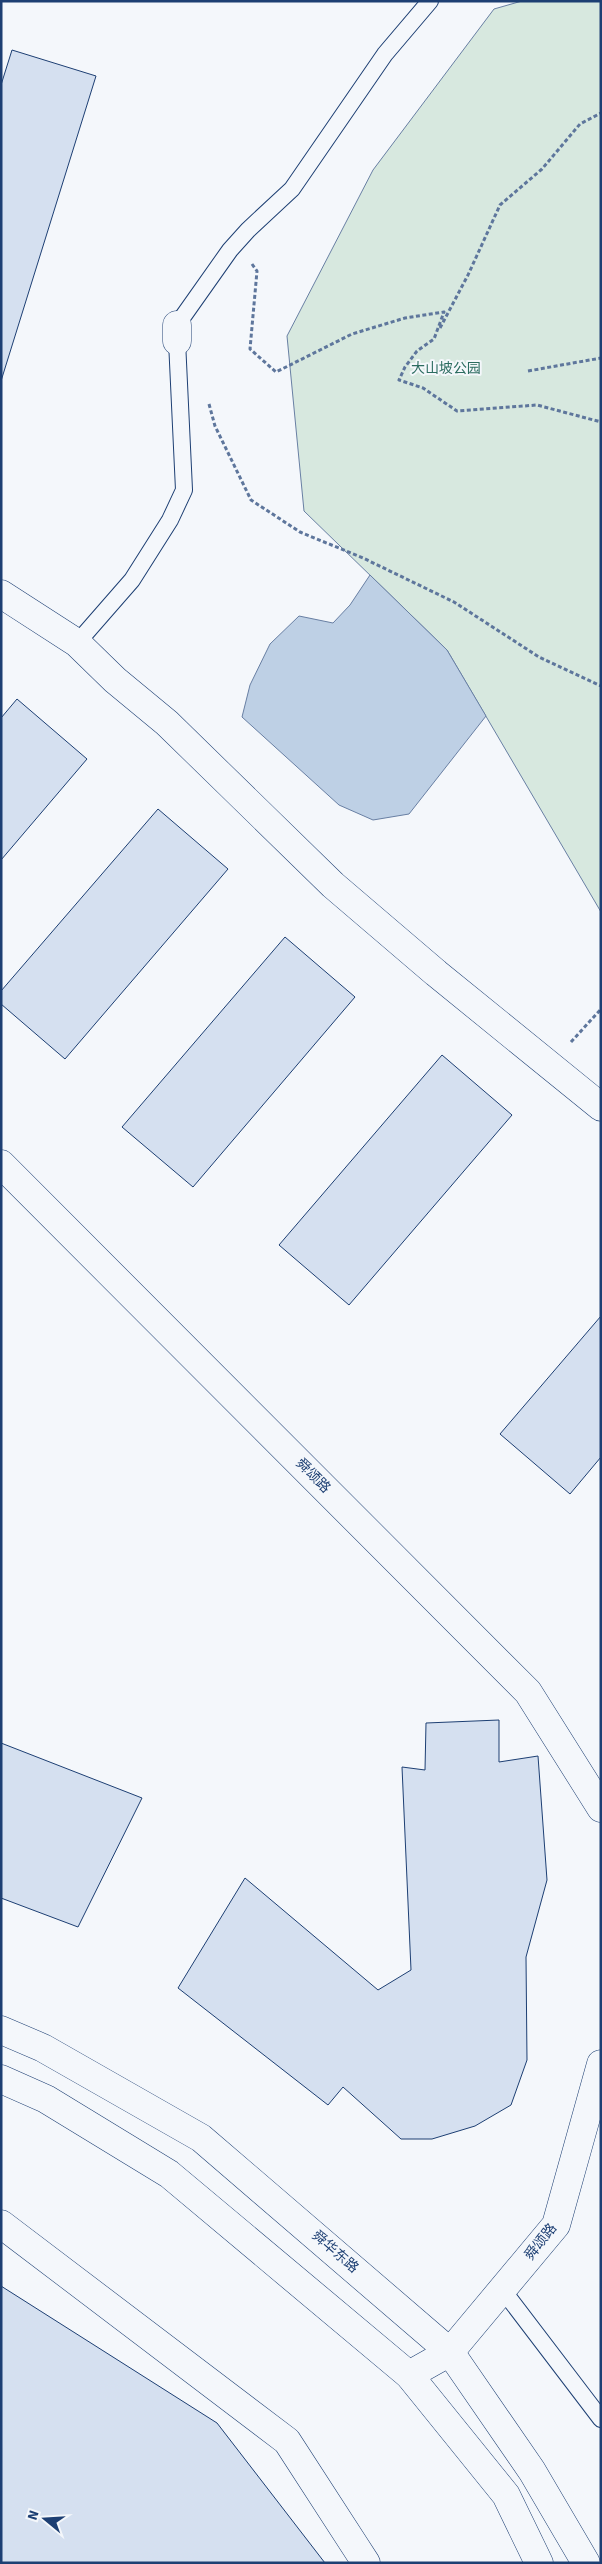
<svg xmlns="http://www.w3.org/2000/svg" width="602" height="2564" font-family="'Source Sans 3','Noto Sans SC',sans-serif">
  <rect width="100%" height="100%" fill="#f4f7fb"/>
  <polygon fill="#d7e8df" stroke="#687fa3" points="522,1 601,1 601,912 447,650 304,511 287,336 373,170 494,9"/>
  <polygon fill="#bed0e5" stroke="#687fa3" points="370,575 447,650 486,716 409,814 373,820 339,805 242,717 250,685 270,644 299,616 333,623 350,605"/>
  <g fill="#d5e0f0" stroke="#1d3f73">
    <polygon points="12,50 96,76 1,381 1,85"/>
    <polygon points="17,699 87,759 1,860 1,718"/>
    <polygon points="158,809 228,869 65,1059 1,1004 1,991"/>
    <polygon points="285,937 355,997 193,1187 122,1127"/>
    <polygon points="442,1055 512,1115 349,1305 279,1245"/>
    <polygon points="601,1316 601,1457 570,1494 500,1434"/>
    <polygon points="499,1720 499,1762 538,1756 547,1880 526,1957 527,2060 511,2105 475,2126 432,2139 401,2139 343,2087 328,2105 178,1988 245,1878 378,1990 411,1970 402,1767 425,1770 426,1723"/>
    <polygon points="1,1743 142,1798 78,1927 1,1898"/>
    <polygon points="1,2286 217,2423 325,2563 1,2563"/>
  </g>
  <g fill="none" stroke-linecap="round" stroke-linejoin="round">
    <defs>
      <g id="lane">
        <polyline points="177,325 230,250 248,230 292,189 385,54 430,1"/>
        <polyline points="77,643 132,580 170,520 184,490 177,341"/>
        <polyline points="502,2289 601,2419"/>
      </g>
      <g id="street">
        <polyline points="177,341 177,325"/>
        <polyline points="1,594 77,643 115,680 167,723 333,885 436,973 601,1107"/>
        <polyline points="1,2224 287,2441 366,2563"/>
      </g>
      <g id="secondary">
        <polyline points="1,1164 528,1692 601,1808"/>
        <polyline points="1,2030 43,2048 201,2138 450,2352 532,2471 586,2563"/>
        <polyline points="1,2079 46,2099 169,2174 409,2375 506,2495 539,2563"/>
        <polyline points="409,2375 450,2352 556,2225 601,2064"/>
      </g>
    </defs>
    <use href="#lane" stroke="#1d3f73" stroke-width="18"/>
    <use href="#street" stroke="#1d3f73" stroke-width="29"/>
    <use href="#secondary" stroke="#1d3f73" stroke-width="29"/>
    <g stroke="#5e769c" stroke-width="3" stroke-dasharray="4 2.5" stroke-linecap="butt">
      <polyline points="252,264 257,271 250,349 276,372 352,334 405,318 444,312 434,339 417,351 405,367 399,380 423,388 457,411 537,405 601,422"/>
      <polyline points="440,328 468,275 500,205 542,169 580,124 601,113"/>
      <polyline points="528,371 601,358"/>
      <polyline points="209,404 215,426 251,500 300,532 363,558 454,602 539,657 601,686"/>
      <polyline points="571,1042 601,1009"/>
    </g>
    <use href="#lane" stroke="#f4f7fb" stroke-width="16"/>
    <use href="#street" stroke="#f4f7fb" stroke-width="28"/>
    <use href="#secondary" stroke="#f4f7fb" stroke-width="28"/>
  </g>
  <g text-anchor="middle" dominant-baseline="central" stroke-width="4" stroke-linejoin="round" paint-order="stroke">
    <g font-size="14" fill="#2c6c60" stroke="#f4f7fb">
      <text x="446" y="369">大山坡公园</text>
    </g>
    <g font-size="14" fill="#1d3f73" stroke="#f4f7fb">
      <text transform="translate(313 1476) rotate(45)">舜颂路</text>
      <text transform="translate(541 2242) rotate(-52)">舜颂路</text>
      <text transform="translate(335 2252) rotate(41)">舜华东路</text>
    </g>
  </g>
  <rect width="602" height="2564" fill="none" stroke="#1d3f73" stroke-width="5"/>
  <g transform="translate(45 2519) rotate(288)" stroke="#f4f7fb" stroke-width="4" paint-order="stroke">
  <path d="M0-4L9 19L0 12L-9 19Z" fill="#1d3f73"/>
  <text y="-8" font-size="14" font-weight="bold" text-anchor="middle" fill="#1d3f73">N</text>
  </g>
</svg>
